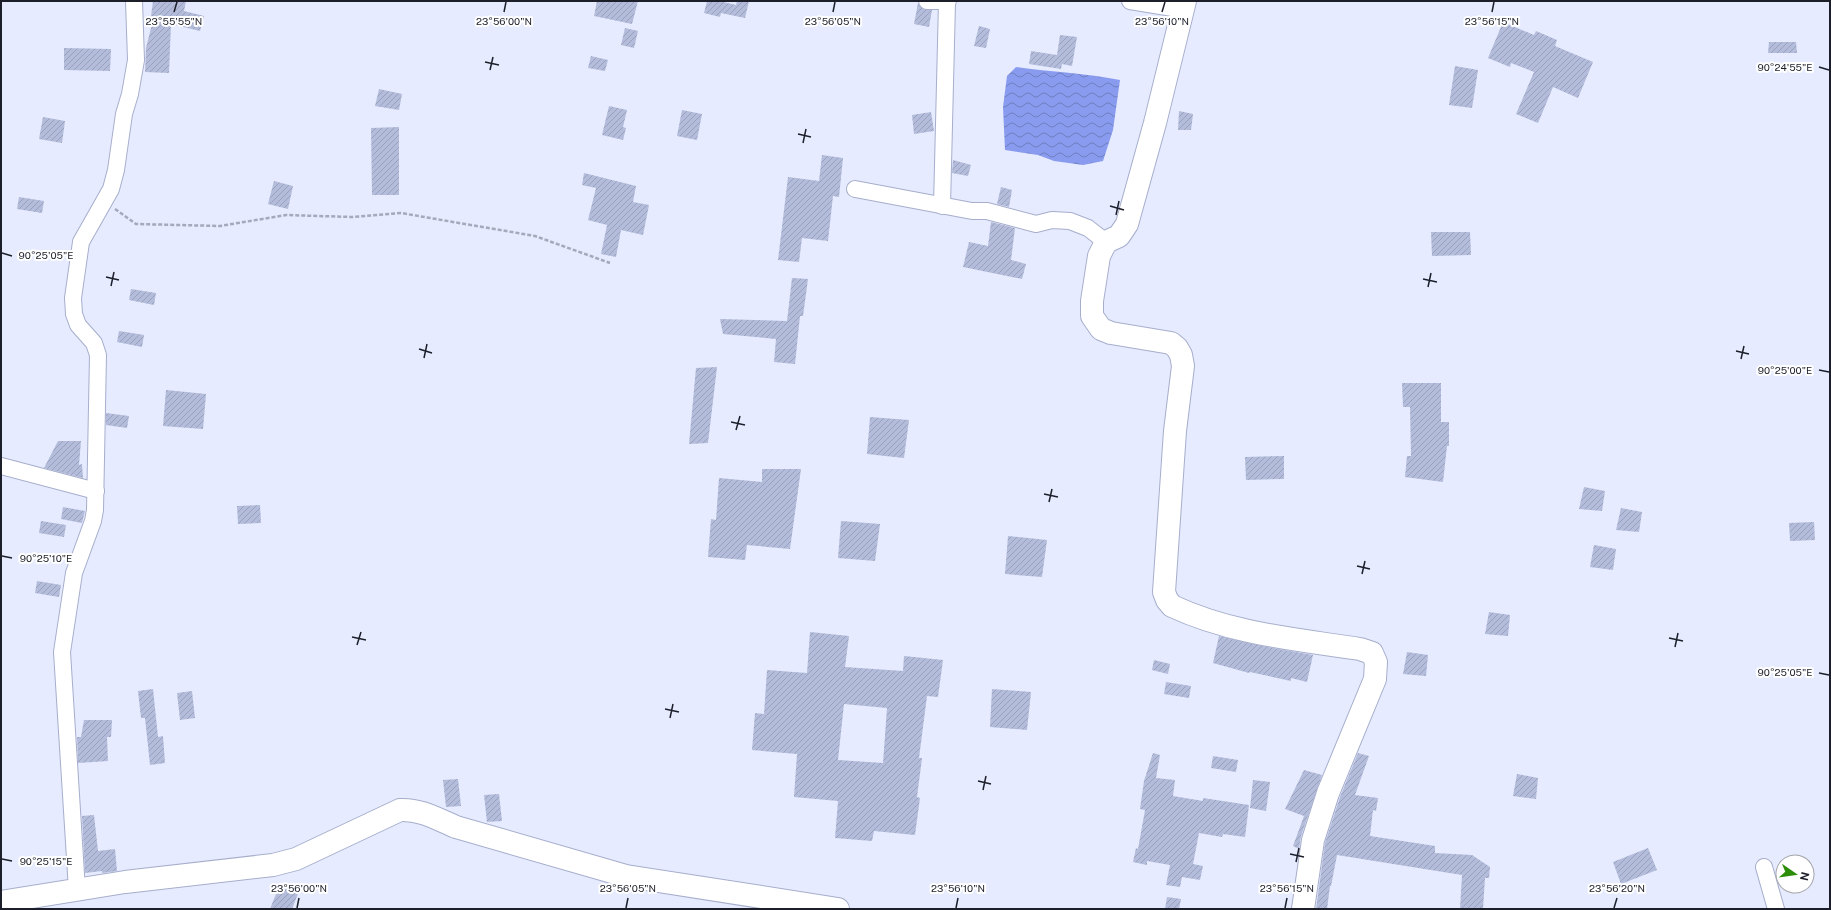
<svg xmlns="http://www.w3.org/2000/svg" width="1831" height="910" font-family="'Public Sans',sans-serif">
  <defs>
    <pattern id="water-waves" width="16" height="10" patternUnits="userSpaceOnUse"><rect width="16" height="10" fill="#899bee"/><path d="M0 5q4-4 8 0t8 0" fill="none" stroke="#6f7ec1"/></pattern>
    <pattern id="building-hatch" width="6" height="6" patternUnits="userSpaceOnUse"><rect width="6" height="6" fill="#b3bcda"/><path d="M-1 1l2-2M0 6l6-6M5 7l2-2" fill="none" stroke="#99a1bb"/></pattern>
  </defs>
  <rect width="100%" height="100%" fill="#e6ebff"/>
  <path fill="url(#water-waves)" d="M 1016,67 C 1051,72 1086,73 1120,80 L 1113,130 L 1103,161 L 1083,165 L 1054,161 L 1038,155 L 1005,150 L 1003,107 L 1007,76 Z"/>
  <g fill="url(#building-hatch)" fill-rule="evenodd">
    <polygon points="153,1 186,1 184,11 204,16 200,31 171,24 169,73 145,72 146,48 154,16 151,16"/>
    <polygon points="597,1 638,1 632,24 594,16"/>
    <polygon points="707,1 719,1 736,5 737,1 749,1 745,18 721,13 720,17 704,13"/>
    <polygon points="918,3 923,9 932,10 929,27 914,24"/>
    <polygon points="1503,22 1534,35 1536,31 1557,40 1555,46 1593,62 1578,98 1553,87 1538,123 1516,114 1534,72 1511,63 1510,67 1488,58"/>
    <polygon points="979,26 990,29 986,48 974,46"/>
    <polygon points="625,28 638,31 634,48 621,45"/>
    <polygon points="1060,35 1077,37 1072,66 1062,64 1061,69 1029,64 1031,51 1057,55"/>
    <polygon points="1769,42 1796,42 1797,53 1768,53"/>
    <polygon points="64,48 111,49 110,71 64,70"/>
    <polygon points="591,56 608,60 605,71 588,68"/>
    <polygon points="1455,66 1478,70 1472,108 1449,105"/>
    <polygon points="379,89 402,94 399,110 375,106"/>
    <polygon points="609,106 627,110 623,127 626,128 623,140 602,135"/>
    <polygon points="682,110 702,114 697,140 677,136"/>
    <polygon points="1179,111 1193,114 1191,130 1178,130"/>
    <polygon points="931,112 934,131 914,134 912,115"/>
    <polygon points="43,117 65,121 62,143 39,139"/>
    <polygon points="399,127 399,195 372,195 371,128"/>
    <polygon points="822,155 843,158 839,197 833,196 828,241 802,238 799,262 778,260 788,177 819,181"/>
    <polygon points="953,160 971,165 968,176 952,173"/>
    <polygon points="584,173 636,186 633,202 649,205 643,235 621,230 616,257 601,254 607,225 588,220 596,188 582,185"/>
    <polygon points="274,181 293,186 288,209 268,204"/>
    <polygon points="1001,187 1012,190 1009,207 997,204"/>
    <polygon points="19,197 44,201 42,213 17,209"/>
    <polygon points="991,222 1015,228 1011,260 1026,264 1022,279 963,267 969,242 988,246"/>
    <polygon points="1431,232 1470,232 1471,255 1432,256"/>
    <polygon points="792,278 808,279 803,316 800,316 795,364 774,362 776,339 723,334 720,319 787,321"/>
    <polygon points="131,289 156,293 154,305 129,300"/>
    <polygon points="119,331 144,335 142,347 117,342"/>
    <polygon points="717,367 708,443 689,444 696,368"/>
    <polygon points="1402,383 1441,383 1441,422 1449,422 1449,446 1447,446 1443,482 1405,477 1407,456 1411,456 1410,407 1403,407"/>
    <polygon points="166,390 206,394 203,429 163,426"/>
    <polygon points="106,413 129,416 127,428 106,425"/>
    <polygon points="870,417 909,420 904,458 867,454"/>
    <polygon points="58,441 81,441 79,465 82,464 83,478 44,468"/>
    <polygon points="1284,456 1284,479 1246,480 1245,457"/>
    <polygon points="762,469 801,469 790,549 747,545 745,560 708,557 711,519 716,520 719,478 762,482"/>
    <polygon points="1584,487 1605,491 1602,511 1579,509"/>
    <polygon points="260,505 261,523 238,524 237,506"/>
    <polygon points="63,507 85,511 82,523 61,519"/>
    <polygon points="1621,508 1642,512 1639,532 1616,530"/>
    <polygon points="41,521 66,525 64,537 39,533"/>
    <polygon points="841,521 880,524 875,561 838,558"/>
    <polygon points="1814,522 1815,540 1790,541 1789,523"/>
    <polygon points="1008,536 1047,540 1042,577 1005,574"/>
    <polygon points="1594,545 1616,549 1613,570 1590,567"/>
    <polygon points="37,581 61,585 59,597 35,593"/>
    <polygon points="1489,612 1510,615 1508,636 1485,634"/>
    <path d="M 810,632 L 849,636 L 845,667 L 903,671 L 904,656 L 943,660 L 938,697 L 927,696 L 919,758 L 922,758 L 917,797 L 920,798 L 915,835 L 874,831 L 872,841 L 835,838 L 838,801 L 794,797 L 797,754 L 752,750 L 755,713 L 764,714 L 767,670 L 807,673 ZM 844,704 L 887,708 L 883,763 L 838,760 Z"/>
    <polygon points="1219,636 1262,646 1313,655 1307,682 1291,678 1291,681 1250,672 1249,673 1213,663"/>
    <polygon points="1407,652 1428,655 1426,676 1403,674"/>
    <polygon points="1154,660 1170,664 1168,674 1152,670"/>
    <polygon points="1166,682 1191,686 1189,698 1164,694"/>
    <polygon points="153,689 158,737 163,736 165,763 150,765 145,718 141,718 138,691"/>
    <polygon points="992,689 1031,692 1027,730 990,727"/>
    <polygon points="192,691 195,718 180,720 177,693"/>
    <polygon points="84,720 112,720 111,737 107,737 108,761 78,763 77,737 81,737"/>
    <polygon points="1153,753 1160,755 1156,778 1175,780 1173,796 1203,801 1203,798 1249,805 1245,837 1223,834 1222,837 1199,833 1193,864 1203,866 1200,880 1182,877 1180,887 1166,885 1170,865 1147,861 1147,865 1133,862 1136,848 1138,849 1145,810 1140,809 1144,781"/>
    <polygon points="1358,753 1369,756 1355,795 1378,798 1376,811 1373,810 1370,836 1435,846 1435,853 1472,855 1490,867 1489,878 1485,878 1483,909 1460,909 1462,875 1337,855 1331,886 1330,886 1327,909 1316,909 1325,843 1340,797"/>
    <polygon points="1213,756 1238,760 1236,772 1211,768"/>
    <polygon points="1304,770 1322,775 1301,836 1299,849 1293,846 1304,816 1285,809"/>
    <polygon points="1517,774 1538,778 1536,799 1513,796"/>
    <polygon points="458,779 461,806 446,807 443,780"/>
    <polygon points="1253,780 1270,782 1266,811 1250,808"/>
    <polygon points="499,794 502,821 487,822 484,795"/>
    <polygon points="94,815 98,851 115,849 117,871 102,873 102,871 85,873 82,816"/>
    <polygon points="1648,848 1657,870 1621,884 1613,862"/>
    <polygon points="280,884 299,891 292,909 270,909"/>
    <polygon points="1167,897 1181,899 1179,909 1165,909"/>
  </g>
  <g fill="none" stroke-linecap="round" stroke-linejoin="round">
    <defs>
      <g id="street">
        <polyline points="927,1 948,1"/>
        <polyline points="1130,1 1173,8 1184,7"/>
        <polyline points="855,189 972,211 987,211 1036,224 1052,220 1070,221 1088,228 1106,242"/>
        <polyline points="942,206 947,2"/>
        <polyline points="1,466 96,491"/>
        <polyline points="1764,867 1776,909"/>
        <polyline points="77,890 62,652 74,573 93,521 95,510 98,355 94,343 78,325 74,314 73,298 81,242 111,189 116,170 124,114 130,94 136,60 134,1"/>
      </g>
      <g id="secondary">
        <path d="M 1185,1 L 1155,123 L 1127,224 L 1119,236 L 1106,242 L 1099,256 L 1092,301 L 1092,316 L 1101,329 L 1111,333 L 1171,343 L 1177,348 L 1181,355 L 1183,366 L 1175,431 L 1164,592 L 1167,600 L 1172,606 C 1232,634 1295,639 1360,649 L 1372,653 L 1376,662 L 1375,679 L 1328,793 L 1313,840 L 1303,909"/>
        <path d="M 1,902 L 125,882 L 273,865 L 296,859 L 400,810 C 421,809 437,819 456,827 L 626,876 L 838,909"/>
      </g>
    </defs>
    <use href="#street" stroke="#a6aecc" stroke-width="18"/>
    <use href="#secondary" stroke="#a6aecc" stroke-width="24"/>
    <polyline stroke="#a5a9ba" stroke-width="2.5" stroke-dasharray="4 2" stroke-linecap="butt" points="115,209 136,224 220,226 286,215 352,217 401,213 535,236 610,263"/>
    <use href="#street" stroke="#fff" stroke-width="16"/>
    <use href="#secondary" stroke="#fff" stroke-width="22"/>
  </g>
  <path fill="none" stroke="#1c1f2a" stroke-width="1.5" d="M 174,12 L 177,2M 504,12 L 506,2M 833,12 L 835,2M 1162,12 L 1165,2M 1492,12 L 1494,2M 485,62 L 499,65M 1819,67 L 1829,70M 490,70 L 493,57M 798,134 L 811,137M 803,143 L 806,129M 1110,206 L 1124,210M 1116,215 L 1119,201M 2,253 L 12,256M 106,277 L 119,280M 1423,279 L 1437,282M 111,286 L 114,272M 1428,287 L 1431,273M 419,349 L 432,353M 1736,351 L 1749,354M 424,358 L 427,344M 1741,359 L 1744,346M 1819,370 L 1829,372M 731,422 L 745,425M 736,430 L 740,416M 1044,494 L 1058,497M 1049,502 L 1052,489M 2,556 L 12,558M 1357,566 L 1370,569M 1362,574 L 1365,561M 352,637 L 366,640M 1669,638 L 1683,641M 357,645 L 361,632M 1675,647 L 1678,633M 1819,673 L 1829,675M 665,709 L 679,712M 670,718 L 673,704M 978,781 L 991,784M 983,790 L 986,776M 1290,854 L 1304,857M 2,859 L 12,861M 1296,862 L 1299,848M 297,908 L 299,898M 626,908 L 628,898M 956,908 L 958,898M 1285,908 L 1287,898M 1614,908 L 1617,898"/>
  <g font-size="10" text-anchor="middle" fill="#1c1f2a" stroke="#fff" stroke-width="4" stroke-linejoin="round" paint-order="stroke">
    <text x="504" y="25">23°56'00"N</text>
    <text x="833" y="25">23°56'05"N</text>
    <text x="1162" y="25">23°56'10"N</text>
    <text x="1492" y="25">23°56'15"N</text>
    <text x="174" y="25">23°55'55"N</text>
    <text x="1785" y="71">90°24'55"E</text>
    <text x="46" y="259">90°25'05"E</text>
    <text x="1785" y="374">90°25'00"E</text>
    <text x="46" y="562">90°25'10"E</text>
    <text x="1785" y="676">90°25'05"E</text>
    <text x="46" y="865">90°25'15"E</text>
    <text x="299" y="892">23°56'00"N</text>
    <text x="628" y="892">23°56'05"N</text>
    <text x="958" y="892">23°56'10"N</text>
    <text x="1287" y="892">23°56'15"N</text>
    <text x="1617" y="892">23°56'20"N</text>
  </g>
  <rect width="1831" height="910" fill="none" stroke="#1c1f2a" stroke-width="4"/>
  <g transform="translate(1795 874) rotate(103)"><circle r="19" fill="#ffffff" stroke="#a4a5aa"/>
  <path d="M0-3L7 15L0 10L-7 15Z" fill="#2c8e08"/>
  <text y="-6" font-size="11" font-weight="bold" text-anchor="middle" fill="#1c1f2a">N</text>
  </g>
</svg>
